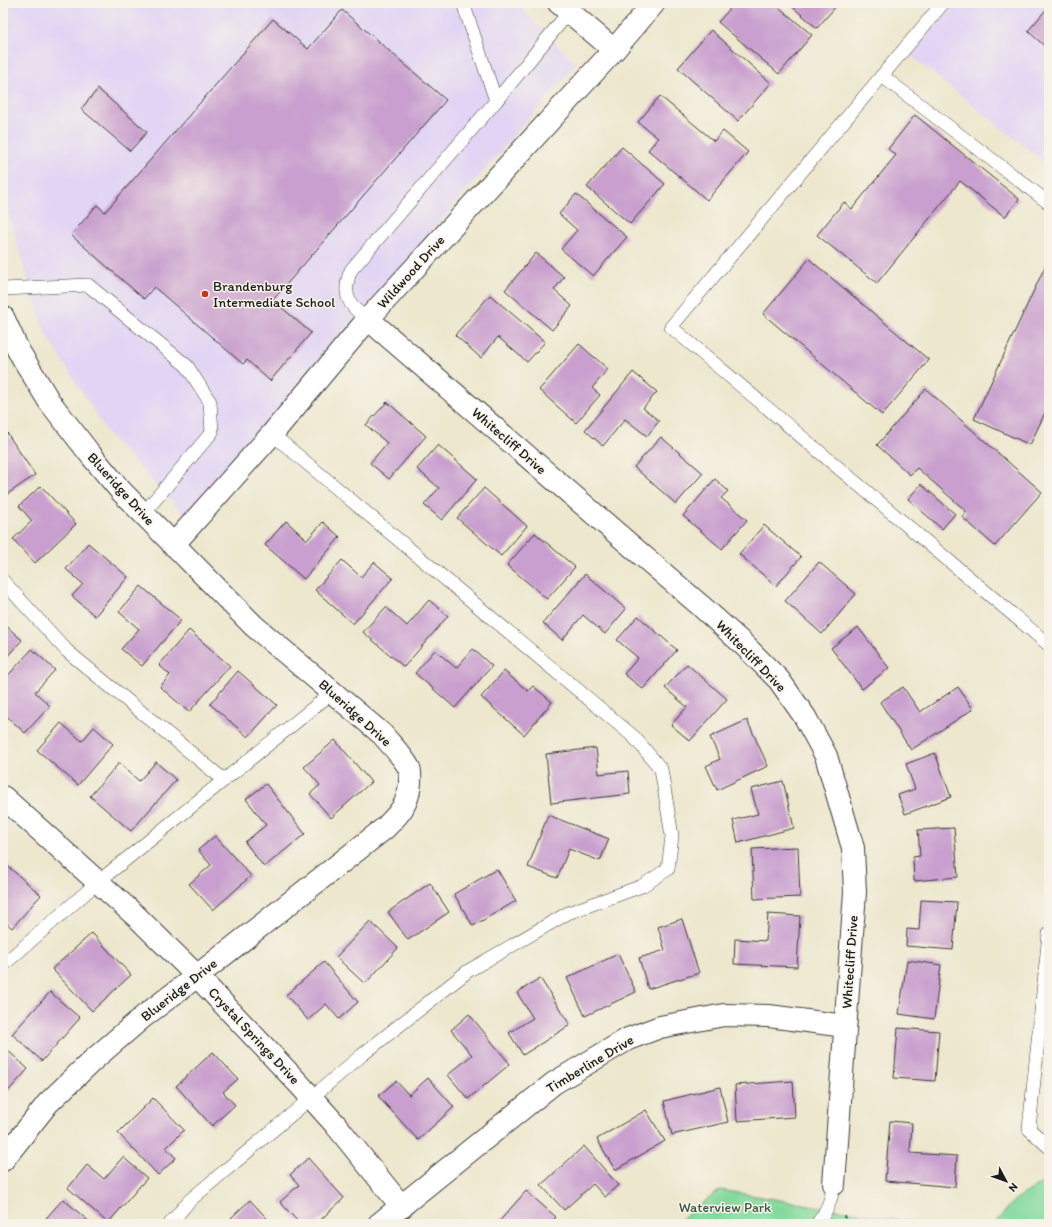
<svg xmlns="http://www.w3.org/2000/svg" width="1052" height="1227" font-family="Itim,sans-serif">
  <rect width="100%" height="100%" fill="#f7f3e8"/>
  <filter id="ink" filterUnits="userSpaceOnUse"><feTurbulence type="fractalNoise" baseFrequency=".025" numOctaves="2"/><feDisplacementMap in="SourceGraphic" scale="8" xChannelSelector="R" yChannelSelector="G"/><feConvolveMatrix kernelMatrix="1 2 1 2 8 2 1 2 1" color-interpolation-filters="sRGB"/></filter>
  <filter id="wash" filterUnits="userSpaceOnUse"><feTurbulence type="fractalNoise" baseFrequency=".012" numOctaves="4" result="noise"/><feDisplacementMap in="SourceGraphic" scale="16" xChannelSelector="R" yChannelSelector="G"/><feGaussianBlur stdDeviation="0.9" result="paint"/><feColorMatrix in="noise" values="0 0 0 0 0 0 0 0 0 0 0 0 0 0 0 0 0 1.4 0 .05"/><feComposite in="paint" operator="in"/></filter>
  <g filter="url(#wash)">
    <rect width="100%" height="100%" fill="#ede7ce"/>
    <g fill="#e1d4f4">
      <polygon points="3,3 516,3 576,64 186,516 108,434 44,331 3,197"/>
      <polygon points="956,3 1049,3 1049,166 910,55"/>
    </g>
    <g fill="#83d99c" stroke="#507a5c">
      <polygon points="1049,1179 1049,1224 994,1224 1016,1199"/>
      <polygon points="720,1190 923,1224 675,1224"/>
    </g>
    <g id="blocks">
      <g fill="#c89fce">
        <polygon points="735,3 774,3 812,35 779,74 718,22"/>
        <polygon points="788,3 839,3 817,28"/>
        <polygon points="1049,6 1049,50 1028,31"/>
        <polygon points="342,10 446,100 273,300 311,333 270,381 247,360 243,364 154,287 144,299 71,235 97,205 105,212 273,19 308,49"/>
        <polygon points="711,30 771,83 738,121 678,68"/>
        <polygon points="98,89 147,132 130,151 81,109"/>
        <polygon points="660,96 714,141 723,131 748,152 707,200 648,150 658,138 638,122"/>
        <polygon points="915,115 1019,199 1005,217 960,181 877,283 817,235 844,202 852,209 896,155 888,149"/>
        <polygon points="622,147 665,184 630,224 587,187"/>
        <polygon points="576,194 627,237 593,276 561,249 577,230 559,214"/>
        <polygon points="536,253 564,277 554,290 572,306 552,330 505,290"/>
        <polygon points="1049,258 1049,404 1030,445 974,419"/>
        <polygon points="809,259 929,360 882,415 763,314"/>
        <polygon points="490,295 545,342 527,362 498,337 481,358 455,335"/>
        <polygon points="579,344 608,369 592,388 600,395 576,423 539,390"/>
        <polygon points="633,372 657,392 643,408 659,421 647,436 625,419 603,446 585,430"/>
        <polygon points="926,389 1042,492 995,546 962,517 966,511 917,468 910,475 877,445"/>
        <polygon points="387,402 426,436 389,479 370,463 387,443 366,425"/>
        <polygon points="7,433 35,475 3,497 3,435"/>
        <polygon points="661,437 703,473 676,504 634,467"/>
        <polygon points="438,445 477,479 442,520 424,505 439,488 417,469"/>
        <polygon points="715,479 728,491 721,498 747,520 722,549 683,516"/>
        <polygon points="921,484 955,514 942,529 908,499"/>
        <polygon points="41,486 76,524 35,563 13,539 32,521 19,506"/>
        <polygon points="484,488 527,526 501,556 457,518"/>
        <polygon points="286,521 307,540 323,522 340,537 304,579 265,545"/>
        <polygon points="764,525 801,557 776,586 739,554"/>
        <polygon points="535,533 575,567 547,599 507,565"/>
        <polygon points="88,543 128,577 95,616 72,596 83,584 66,569"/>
        <polygon points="342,560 361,577 374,562 393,578 353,624 315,590"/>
        <polygon points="819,562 856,594 822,634 785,601"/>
        <polygon points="585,574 626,609 605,634 583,615 562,640 543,623"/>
        <polygon points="141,586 181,620 142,666 121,649 139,629 119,612"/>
        <polygon points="429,600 448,616 404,667 363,632 386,607 407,626"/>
        <polygon points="638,616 677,650 643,689 624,674 638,658 617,640"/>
        <polygon points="3,623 22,640 3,661"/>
        <polygon points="858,627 889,668 862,689 831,648"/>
        <polygon points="189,630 230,666 189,712 160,687 170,675 159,665"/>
        <polygon points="32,649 55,670 35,692 50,706 25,733 3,713 3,681"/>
        <polygon points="473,649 492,666 455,708 415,673 435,650 456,668"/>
        <polygon points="687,664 727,699 690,741 671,725 687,707 665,688"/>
        <polygon points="238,671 277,705 248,737 210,704"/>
        <polygon points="504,671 528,691 533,686 552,702 524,735 481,697"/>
        <polygon points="903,687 920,712 958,687 973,709 911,750 880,702"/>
        <polygon points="747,720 768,766 717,790 706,766 720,759 710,737"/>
        <polygon points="61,723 82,741 94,727 113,744 78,785 37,750"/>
        <polygon points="335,740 371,782 331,818 310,794 320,785 304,767"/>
        <polygon points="596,748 599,774 628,771 630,794 551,803 546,754"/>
        <polygon points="935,753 951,797 905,814 898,795 915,789 906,764"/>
        <polygon points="156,762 176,780 131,831 90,796 119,763 139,781"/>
        <polygon points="783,781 794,828 738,843 733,820 758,814 751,789"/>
        <polygon points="266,784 305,834 264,867 245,842 266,825 246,799"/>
        <polygon points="548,815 609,839 600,861 569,849 557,878 528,867"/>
        <polygon points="954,828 958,877 914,881 913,857 920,856 918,830"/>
        <polygon points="215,836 251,876 213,910 189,884 211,865 198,850"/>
        <polygon points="798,847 800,897 754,899 752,849"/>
        <polygon points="3,862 41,895 12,928 3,920"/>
        <polygon points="497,869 516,901 473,926 454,894"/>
        <polygon points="430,883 449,912 408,940 388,912"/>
        <polygon points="921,900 957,902 953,950 906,946 907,929 919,930"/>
        <polygon points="768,914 800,916 797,967 734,964 735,939 766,941"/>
        <polygon points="682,919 699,973 648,989 639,958 665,950 658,927"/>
        <polygon points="370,921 398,948 365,984 336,957"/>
        <polygon points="92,933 131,975 92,1011 52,969"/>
        <polygon points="618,954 636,992 585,1016 567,978"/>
        <polygon points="907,960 941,965 934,1019 899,1014"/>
        <polygon points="324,962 358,1002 339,1019 326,1004 308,1020 286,995"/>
        <polygon points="540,978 570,1025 523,1055 509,1033 533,1018 517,993"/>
        <polygon points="50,992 80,1018 42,1061 12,1034"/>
        <polygon points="469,1014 510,1064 468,1099 448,1075 472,1055 451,1030"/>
        <polygon points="898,1028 939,1031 935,1081 894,1078"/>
        <polygon points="3,1046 28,1069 3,1097"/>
        <polygon points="213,1052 238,1079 223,1092 235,1105 212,1126 176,1086"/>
        <polygon points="428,1078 454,1107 418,1140 378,1096 396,1081 409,1095"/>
        <polygon points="793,1081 795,1117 737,1121 735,1085"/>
        <polygon points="720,1087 728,1122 672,1135 664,1101"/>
        <polygon points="153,1098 184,1130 166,1148 176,1158 158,1175 118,1133"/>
        <polygon points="646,1110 665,1141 615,1170 597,1139"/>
        <polygon points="890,1121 912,1123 910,1153 957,1156 955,1187 885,1181"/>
        <polygon points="584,1146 618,1185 605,1197 593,1184 564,1210 541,1185"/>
        <polygon points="123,1157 147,1178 108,1223 68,1188 87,1165 104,1179"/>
        <polygon points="308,1158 344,1198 316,1224 300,1224 280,1202 299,1185 290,1175"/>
        <polygon points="526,1191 556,1217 549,1224 497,1224"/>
        <polygon points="63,1199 92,1224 41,1224"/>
        <polygon points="250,1200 272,1224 236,1224 231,1218"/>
      </g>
    </g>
  </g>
  <g filter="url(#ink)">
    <use href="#blocks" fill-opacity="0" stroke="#3b3a37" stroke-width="1"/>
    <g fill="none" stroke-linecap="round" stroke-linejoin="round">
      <defs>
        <g id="lane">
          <polyline points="943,3 671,327 1049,645"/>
          <polyline points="882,76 1049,203"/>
          <polyline points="496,101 569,12"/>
          <polyline points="3,289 88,285 187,366 210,402 212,432 143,514"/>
          <path d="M 368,319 C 347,306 342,293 351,270 L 496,101 L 463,3"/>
          <polyline points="3,581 67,651 224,780"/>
          <polyline points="1049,934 1029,1129 1049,1147"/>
          <polyline points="3,965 98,882 333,692"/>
          <polyline points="170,1224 189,1201 362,1055 468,971 568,913 642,886 668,869 672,836 661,769 634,737 272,434"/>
          <path d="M 817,1224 C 827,1212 831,1200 834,1184"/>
        </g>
        <g id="street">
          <polyline points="559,3 614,50"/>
          <path d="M 3,317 L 18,350 L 49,401 L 90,454 L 121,491 L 254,626 L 382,734 C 391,745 402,755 409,768 C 411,772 410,779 410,783 C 408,805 400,813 385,828 L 197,976 L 143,1017 L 93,1060 L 48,1103 L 3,1160"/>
          <polyline points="368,319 701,606 743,644 779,680 805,717 826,756 853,848 855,892 834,1184"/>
          <polyline points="173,545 272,434 368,319 614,50 654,3"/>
          <polyline points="3,797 137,917 197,976 300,1085 335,1124 402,1207"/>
          <polyline points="379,1224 554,1083 628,1039 660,1027 724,1015 769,1016 845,1026"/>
        </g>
      </defs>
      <use href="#lane" stroke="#3b3a37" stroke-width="14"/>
      <use href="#street" stroke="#3b3a37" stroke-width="24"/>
      <polyline stroke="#3b3a37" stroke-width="2.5" stroke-dasharray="3 3" stroke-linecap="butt" points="844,1224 845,1213"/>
      <use href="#lane" stroke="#fff" stroke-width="13"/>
      <use href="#street" stroke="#fff" stroke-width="22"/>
    </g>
  </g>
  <circle fill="#c8321e" stroke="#f7f3e8" stroke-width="1.5" cx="205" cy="294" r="4"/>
  <g text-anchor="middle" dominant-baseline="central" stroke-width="3" stroke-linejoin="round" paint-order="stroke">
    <g font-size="14" fill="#1c1c1c" stroke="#f7f3e8">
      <text transform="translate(411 272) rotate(-48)">Wildwood Drive</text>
      <text transform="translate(509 441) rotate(41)">Whitecliff Drive</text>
      <text transform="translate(121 489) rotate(48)">Blueridge Drive</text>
      <text transform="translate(751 656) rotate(46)">Whitecliff Drive</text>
      <text transform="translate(355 713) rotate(42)">Blueridge Drive</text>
      <text transform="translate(850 962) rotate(-86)">Whitecliff Drive</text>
      <text transform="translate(179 990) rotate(-38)">Blueridge Drive</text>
      <text transform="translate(254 1036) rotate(47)">Crystal Springs Drive</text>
      <text transform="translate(590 1064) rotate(-31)">Timberline Drive</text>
    </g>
    <g font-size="14" fill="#1c1c1c" stroke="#f7f3e8" text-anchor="start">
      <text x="213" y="286">Brandenburg<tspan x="213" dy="16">Intermediate School</tspan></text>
    </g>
    <g font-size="14" fill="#3b5542" stroke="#f7f3e8">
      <text x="725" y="1207">Waterview Park</text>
    </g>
  </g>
  <rect width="1052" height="1227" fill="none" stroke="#f7f3e8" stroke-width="16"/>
  <g transform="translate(1006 1181) rotate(131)" stroke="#f7f3e8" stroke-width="3" paint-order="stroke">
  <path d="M0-3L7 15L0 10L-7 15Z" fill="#1c1c1c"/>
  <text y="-6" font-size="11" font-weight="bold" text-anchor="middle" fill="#1c1c1c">N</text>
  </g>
</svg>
